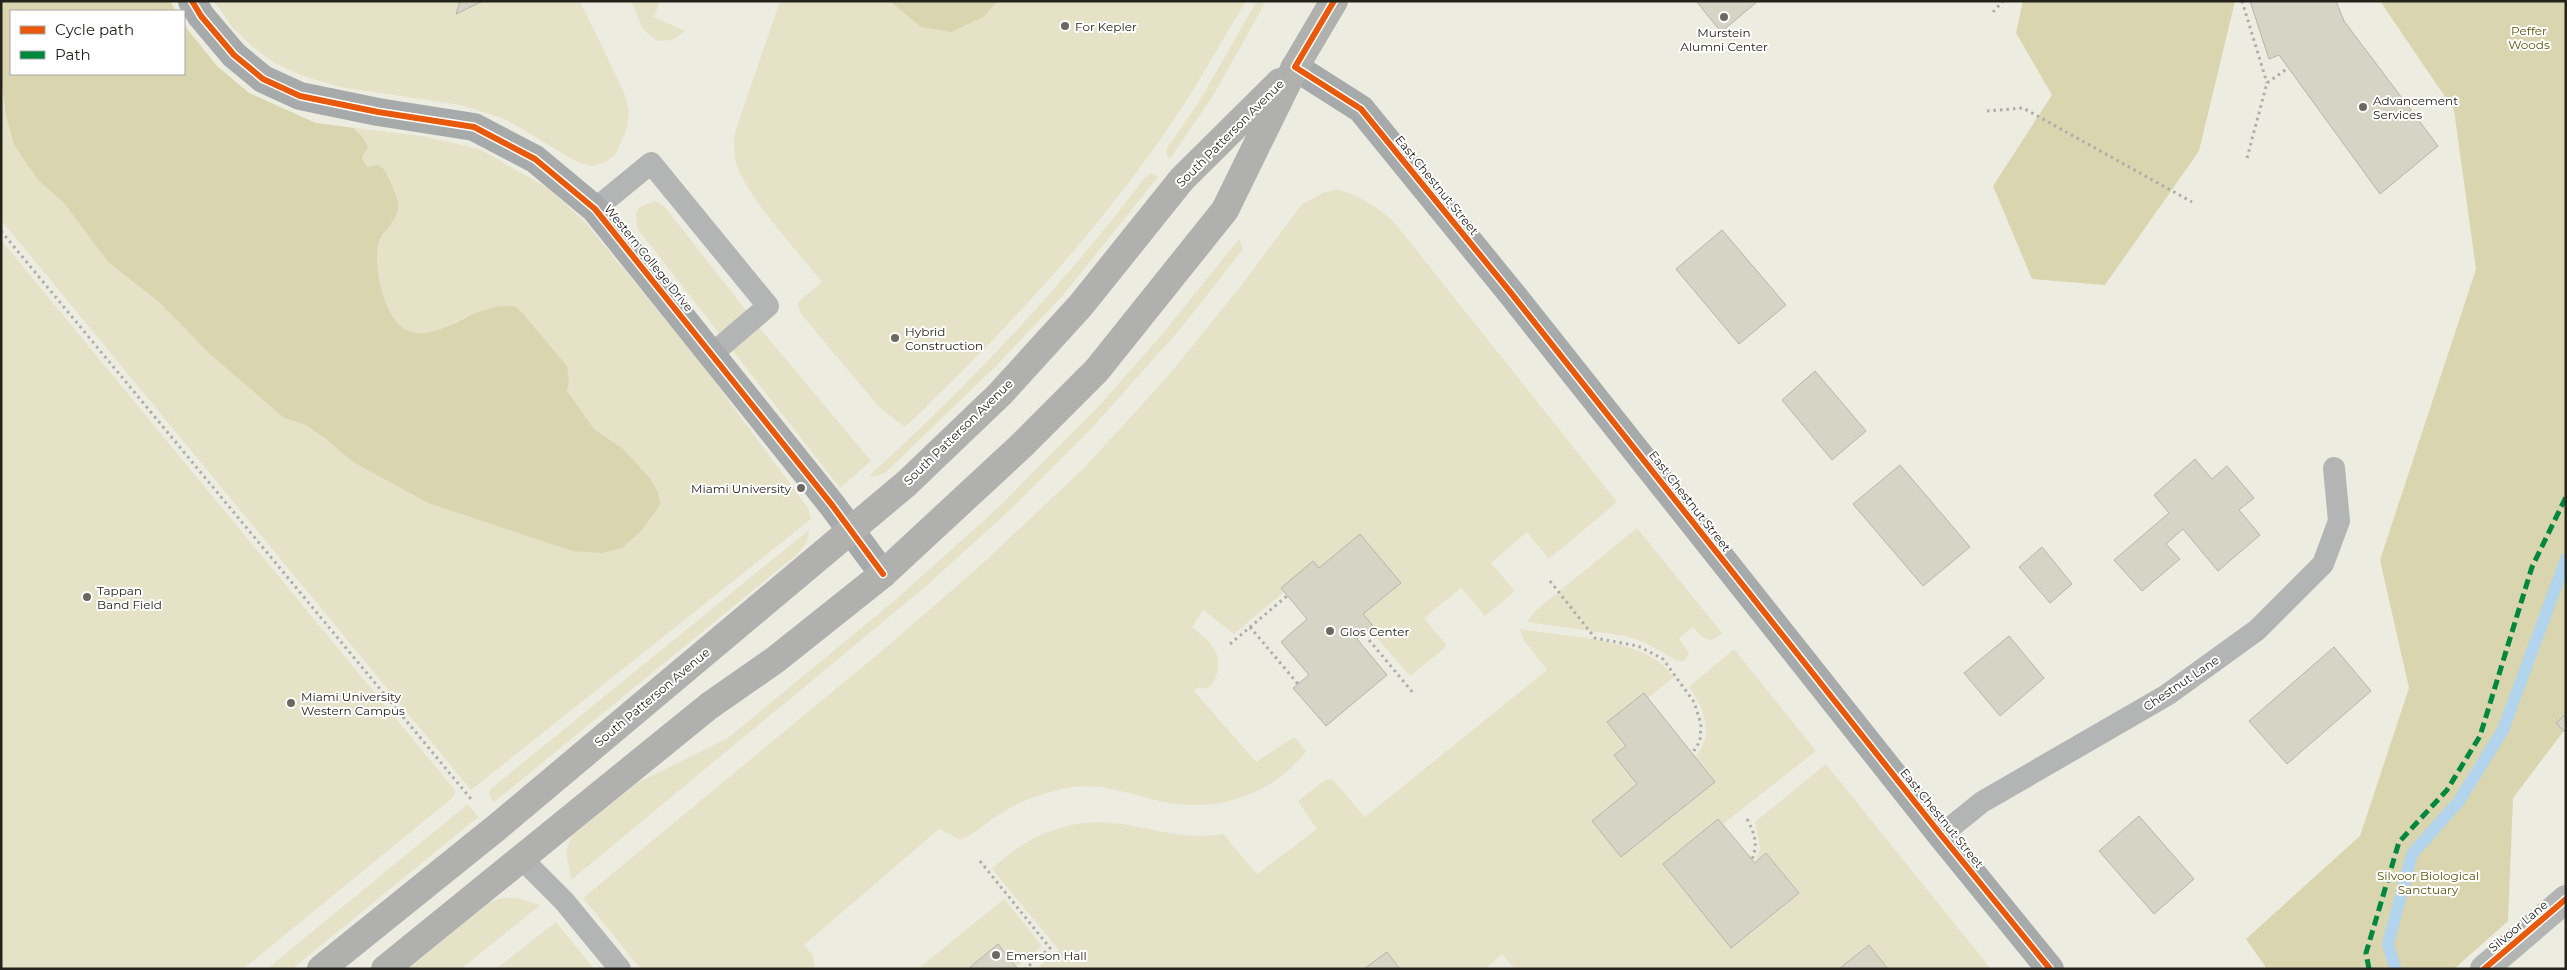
<svg xmlns="http://www.w3.org/2000/svg" width="2567" height="970" font-family="Montserrat,sans-serif">
  <rect width="100%" height="100%" fill="#edece0"/>
  <g fill="#e5e2c7">
    <polygon points="214,1 460,1 456,14 483,1 580,1 624,92 629,111 627,128 616,154 605,162 592,166 577,162 505,119 461,105 340,87 300,75 273,62 252,46 233,28"/>
    <polygon points="631,1 660,1 654,17 685,31 672,40 657,41 643,29"/>
    <path d="M 780,1 L 1246,1 C 1222,40 1200,81 1175,118 C 1098,232 1005,332 905,427 L 880,408 L 801,314 L 797,303 L 822,282 C 800,254 745,195 736,163 C 733,152 734,142 735,132 Z"/>
    <polygon points="1257,1 1266,1 1214,94 1170,159 1167,156 1166,150 1198,103"/>
    <path d="M 1,38 L 2,85 L 6,116 L 14,145 L 38,180 L 64,203 L 108,262 L 159,302 L 284,418 L 304,425 L 326,439 L 353,462 L 428,503 L 572,551 L 622,448 L 594,429 L 567,391 L 569,383 L 465,317 C 450,324 435,335 418,334 C 387,332 369,264 380,240 C 385,229 393,220 398,210 L 378,165 L 367,167 L 362,158 L 365,154 L 364,139 L 354,128 L 421,136 L 480,149 L 549,189 L 585,222 L 703,366 L 808,508 L 811,519 L 471,790 L 1,220 Z"/>
    <path d="M 1152,173 L 1158,177 L 1063,295 L 997,365 L 886,472 L 877,476 L 869,476 C 970,384 1064,285 1146,176 Z"/>
    <path d="M 1337,189 C 1359,196 1377,206 1394,222 L 1617,502 L 1549,559 L 1527,532 L 1491,563 L 1515,591 L 1485,616 L 1461,588 L 1424,618 L 1447,646 L 1410,676 L 1369,629 L 1363,614 L 1401,583 L 1360,534 L 1319,568 L 1313,561 L 1281,588 L 1284,592 L 1234,634 L 1203,610 L 1192,627 C 1207,640 1223,650 1217,673 C 1215,681 1212,685 1206,689 L 1198,687 L 1194,691 L 1256,762 L 1294,737 L 1306,751 C 1278,789 1225,811 1178,804 C 1143,800 1109,782 1073,787 C 1048,791 1019,801 998,815 C 985,824 975,834 960,840 L 939,829 L 804,945 L 813,956 L 815,969 L 641,969 L 583,898 L 889,645 L 982,564 L 1084,468 L 1169,375 L 1244,282 L 1301,205 L 1323,193 Z"/>
    <polygon points="655,201 664,206 763,332 871,461 840,488 637,228 636,212 640,207"/>
    <polygon points="1239,239 1243,249 1182,327 1091,429 1011,509 925,587 571,880 566,851 572,836 637,783 728,738 894,601 1000,506 1099,406 1164,332"/>
    <polygon points="1,240 454,789 455,794 451,799 243,969 1,969"/>
    <path d="M 1637,528 L 1722,633 C 1708,646 1704,638 1693,627 L 1679,638 L 1689,653 L 1685,661 L 1678,661 L 1644,642 L 1626,636 L 1527,622 L 1535,611 Z"/>
    <path d="M 809,530 C 809,541 804,547 796,555 L 493,803 L 489,792 L 492,788 Z"/>
    <path d="M 1520,629 C 1561,636 1622,637 1658,661 C 1664,665 1669,672 1674,677 L 1648,698 L 1644,693 L 1607,722 L 1626,746 L 1614,755 L 1637,784 L 1592,821 L 1622,857 L 1715,782 L 1695,757 C 1715,736 1704,707 1689,687 L 1734,649 L 1816,751 L 1723,824 L 1718,819 L 1663,864 L 1731,948 L 1799,893 L 1767,854 L 1755,863 L 1760,848 L 1755,822 L 1826,764 L 1991,969 L 1888,969 L 1869,945 L 1839,969 L 1515,969 L 1502,954 L 1485,969 L 1400,969 L 1387,952 L 1364,969 L 1036,969 L 1059,950 L 992,869 C 1025,837 1066,818 1113,823 C 1154,827 1180,841 1223,834 L 1257,874 L 1317,829 L 1298,801 L 1325,780 L 1332,779 L 1365,817 L 1547,670 L 1524,640 Z"/>
    <polygon points="468,804 478,817 292,969 267,969"/>
    <polygon points="503,898 518,898 540,905 461,969 408,969 490,902"/>
    <polygon points="1004,899 1042,946 1017,966 998,944 968,969 918,969"/>
    <polygon points="556,922 594,969 496,969"/>
  </g>
  <g fill="#d9d5af">
    <path d="M 1,1 L 170,1 L 176,11 L 11,11 L 11,74 L 184,74 L 184,25 L 217,66 L 249,93 L 316,123 L 354,128 L 364,139 L 368,147 L 362,158 L 367,167 L 378,165 L 384,169 C 389,180 399,196 398,208 C 397,221 383,230 379,242 C 372,265 384,321 409,331 C 440,344 482,296 518,308 L 567,366 L 569,383 L 567,391 L 594,429 L 622,448 L 649,477 L 658,492 L 660,505 L 641,531 L 622,548 L 602,553 L 572,551 L 428,503 L 353,462 L 326,439 L 305,425 L 284,418 L 210,354 L 159,302 L 108,262 L 64,203 L 38,180 L 14,145 L 6,116 L 2,85 Z"/>
    <polygon points="890,1 998,1 983,17 951,32 921,27"/>
    <polygon points="2023,1 2235,1 2199,151 2105,285 2032,279 1993,186 2052,95 2016,33"/>
    <polygon points="2380,1 2566,1 2566,728 2513,798 2508,921 2454,969 2267,969 2246,939 2360,836 2409,688 2380,560 2476,269 2454,110"/>
  </g>
  <g fill="none" stroke-linecap="round" stroke-linejoin="round">
    <polyline stroke="#b2d4ed" stroke-width="12" points="2395,968 2388,944 2412,854 2459,801 2503,730 2566,559"/>
  </g>
  <g fill="#d6d4c5" stroke="#b5b4ac">
    <polygon points="460,1 483,1 456,14"/>
    <polygon points="1696,1 1758,1 1721,32"/>
    <polygon points="2250,1 2336,1 2344,21 2438,146 2380,194 2279,55 2269,59"/>
    <polygon points="1722,230 1786,305 1739,344 1676,269"/>
    <polygon points="1815,371 1866,431 1832,460 1782,400"/>
    <polygon points="2195,459 2212,479 2227,466 2254,498 2239,510 2260,535 2218,571 2183,529 2166,544 2180,559 2142,591 2114,560 2169,513 2154,495"/>
    <polygon points="1900,465 1970,547 1923,586 1853,504"/>
    <polygon points="1360,534 1401,583 1363,614 1373,626 1357,639 1387,675 1326,726 1293,688 1309,675 1281,642 1307,619 1281,588 1313,561 1319,568"/>
    <polygon points="2042,547 2072,584 2050,603 2019,567"/>
    <polygon points="2009,636 2044,678 2000,716 1964,673"/>
    <polygon points="2334,647 2371,691 2287,764 2249,721"/>
    <polygon points="1644,693 1715,782 1621,857 1592,821 1637,784 1614,755 1626,746 1607,722"/>
    <polygon points="2566,714 2566,733 2556,723"/>
    <polygon points="2139,816 2194,879 2154,914 2099,851"/>
    <polygon points="1718,819 1755,863 1766,853 1799,893 1731,948 1663,864"/>
    <polygon points="998,944 1018,969 968,969"/>
    <polygon points="1869,945 1888,969 1839,969"/>
    <polygon points="1387,952 1400,969 1364,969"/>
  </g>
  <g fill="none" stroke-linecap="round" stroke-linejoin="round">
    <g stroke="#acacaa" stroke-width="3" stroke-dasharray="2.5 4" stroke-linecap="butt">
      <polyline points="2242,1 2267,83"/>
      <polyline points="1993,12 2003,1"/>
      <polyline points="1987,111 2023,108 2192,202"/>
      <polyline points="2247,158 2267,83 2288,68"/>
      <polyline points="1,231 471,799"/>
      <polyline points="1550,581 1595,638 1638,646 1663,659 1694,702 1701,724 1700,741 1692,754"/>
      <polyline points="1250,627 1298,684"/>
      <polyline points="1369,640 1414,694"/>
      <polyline points="1230,644 1287,596"/>
      <path d="M 1747,819 C 1755,834 1758,844 1752,860"/>
      <polyline points="980,861 1050,948 1025,969"/>
    </g>
    <g stroke="#b3b5b5" stroke-width="22">
      <polyline points="595,209 651,163 768,306 712,354"/>
      <polyline points="1941,835 1982,802 2167,695 2257,630 2323,564 2339,521 2334,468"/>
      <polyline points="521,858 564,901 620,969"/>
    </g>
    <polyline stroke="#b3b5b5" stroke-width="28" points="2484,969 2566,899"/>
    <g stroke="#a7aaaa" stroke-width="28">
      <polyline points="192,1 201,16 234,55 263,79 300,96 378,112 474,127 535,159 595,209 832,505 883,574"/>
      <polyline points="1295,67 1361,109 1511,293 1941,835 2050,969"/>
    </g>
    <g stroke="#b0b1af" stroke-width="28">
      <polyline points="321,969 496,828 907,483 1000,394 1081,305 1182,179 1280,82"/>
      <polyline points="385,969 709,706 775,660 883,574 1021,446 1097,370 1225,210 1295,67 1334,1"/>
    </g>
    <polyline stroke="#00873e" stroke-width="5" stroke-dasharray="10 5" stroke-linecap="butt" points="2369,969 2366,953 2399,842 2447,790 2480,736 2532,567 2566,497"/>
    <defs>
      <g id="cycleway">
        <polyline points="192,1 201,16 234,55 263,79 300,96 378,112 474,127 535,159 595,209 832,505 883,574"/>
        <polyline points="1334,1 1295,67 1361,109 1511,293 1941,835 2050,969"/>
        <polyline points="2484,969 2566,899"/>
      </g>
    </defs>
    <use href="#cycleway" stroke="#fff" stroke-width="9"/>
    <use href="#cycleway" stroke="#e8590c" stroke-width="6"/>
  </g>
  <g fill="#6a6960" stroke="#fff" stroke-width="2">
    <circle cx="1724" cy="17" r="5"/>
    <circle cx="1065" cy="26" r="5"/>
    <circle cx="2363" cy="107" r="5"/>
    <circle cx="895" cy="338" r="5"/>
    <circle cx="801" cy="488" r="5"/>
    <circle cx="87" cy="597" r="5"/>
    <circle cx="1330" cy="631" r="5"/>
    <circle cx="291" cy="703" r="5"/>
    <circle cx="996" cy="955" r="5"/>
  </g>
  <g text-anchor="middle" dominant-baseline="central" stroke-width="4" stroke-linejoin="round" paint-order="stroke">
    <g font-size="12" fill="#24231b" stroke="#fff" text-anchor="start">
      <text x="1075" y="26">For Kepler</text>
      <text x="1724" y="32" text-anchor="middle">Murstein<tspan x="1724" dy="14">Alumni Center</tspan></text>
      <text x="2373" y="100">Advancement<tspan x="2373" dy="14">Services</tspan></text>
      <text x="905" y="331">Hybrid<tspan x="905" dy="14">Construction</tspan></text>
      <text x="791" y="488" text-anchor="end">Miami University</text>
      <text x="97" y="590">Tappan<tspan x="97" dy="14">Band Field</tspan></text>
      <text x="1340" y="631">Glos Center</text>
      <text x="301" y="696">Miami University<tspan x="301" dy="14">Western Campus</tspan></text>
      <text x="1006" y="955">Emerson Hall</text>
    </g>
    <g font-size="12" fill="#5d540d" stroke="#fff">
      <text x="2529" y="30">Peffer<tspan x="2529" dy="14">Woods</tspan></text>
      <text x="2428" y="875">Silvoor Biological<tspan x="2428" dy="14">Sanctuary</tspan></text>
    </g>
    <g font-size="12" fill="#24231b" stroke="#fff">
      <text transform="translate(1230 133) rotate(-45)">South Patterson Avenue</text>
      <text transform="translate(1437 185) rotate(51)">East Chestnut Street</text>
      <text transform="translate(649 258) rotate(51)">Western College Drive</text>
      <text transform="translate(958 432) rotate(-44)">South Patterson Avenue</text>
      <text transform="translate(1690 501) rotate(52)">East Chestnut Street</text>
      <text transform="translate(2181 683) rotate(-34)">Chestnut Lane</text>
      <text transform="translate(652 697) rotate(-40)">South Patterson Avenue</text>
      <text transform="translate(1942 818) rotate(51)">East Chestnut Street</text>
      <text transform="translate(2518 926) rotate(-40)">Silvoor Lane</text>
    </g>
  </g>
  <rect width="2567" height="970" fill="none" stroke="#24231b" stroke-width="5"/>
  <rect x="10" y="10" width="175" height="65" fill="#ffffff" stroke="#a7a7a4"/>
  <rect x="20" y="26" width="25" height="8" fill="#e8590c" stroke="#a7a7a4"/>
  <text x="55" y="35" font-size="15" fill="#24231b">Cycle path</text>
  <rect x="20" y="51" width="25" height="8" fill="#00873e" stroke="#a7a7a4"/>
  <text x="55" y="60" font-size="15" fill="#24231b">Path</text>
</svg>
